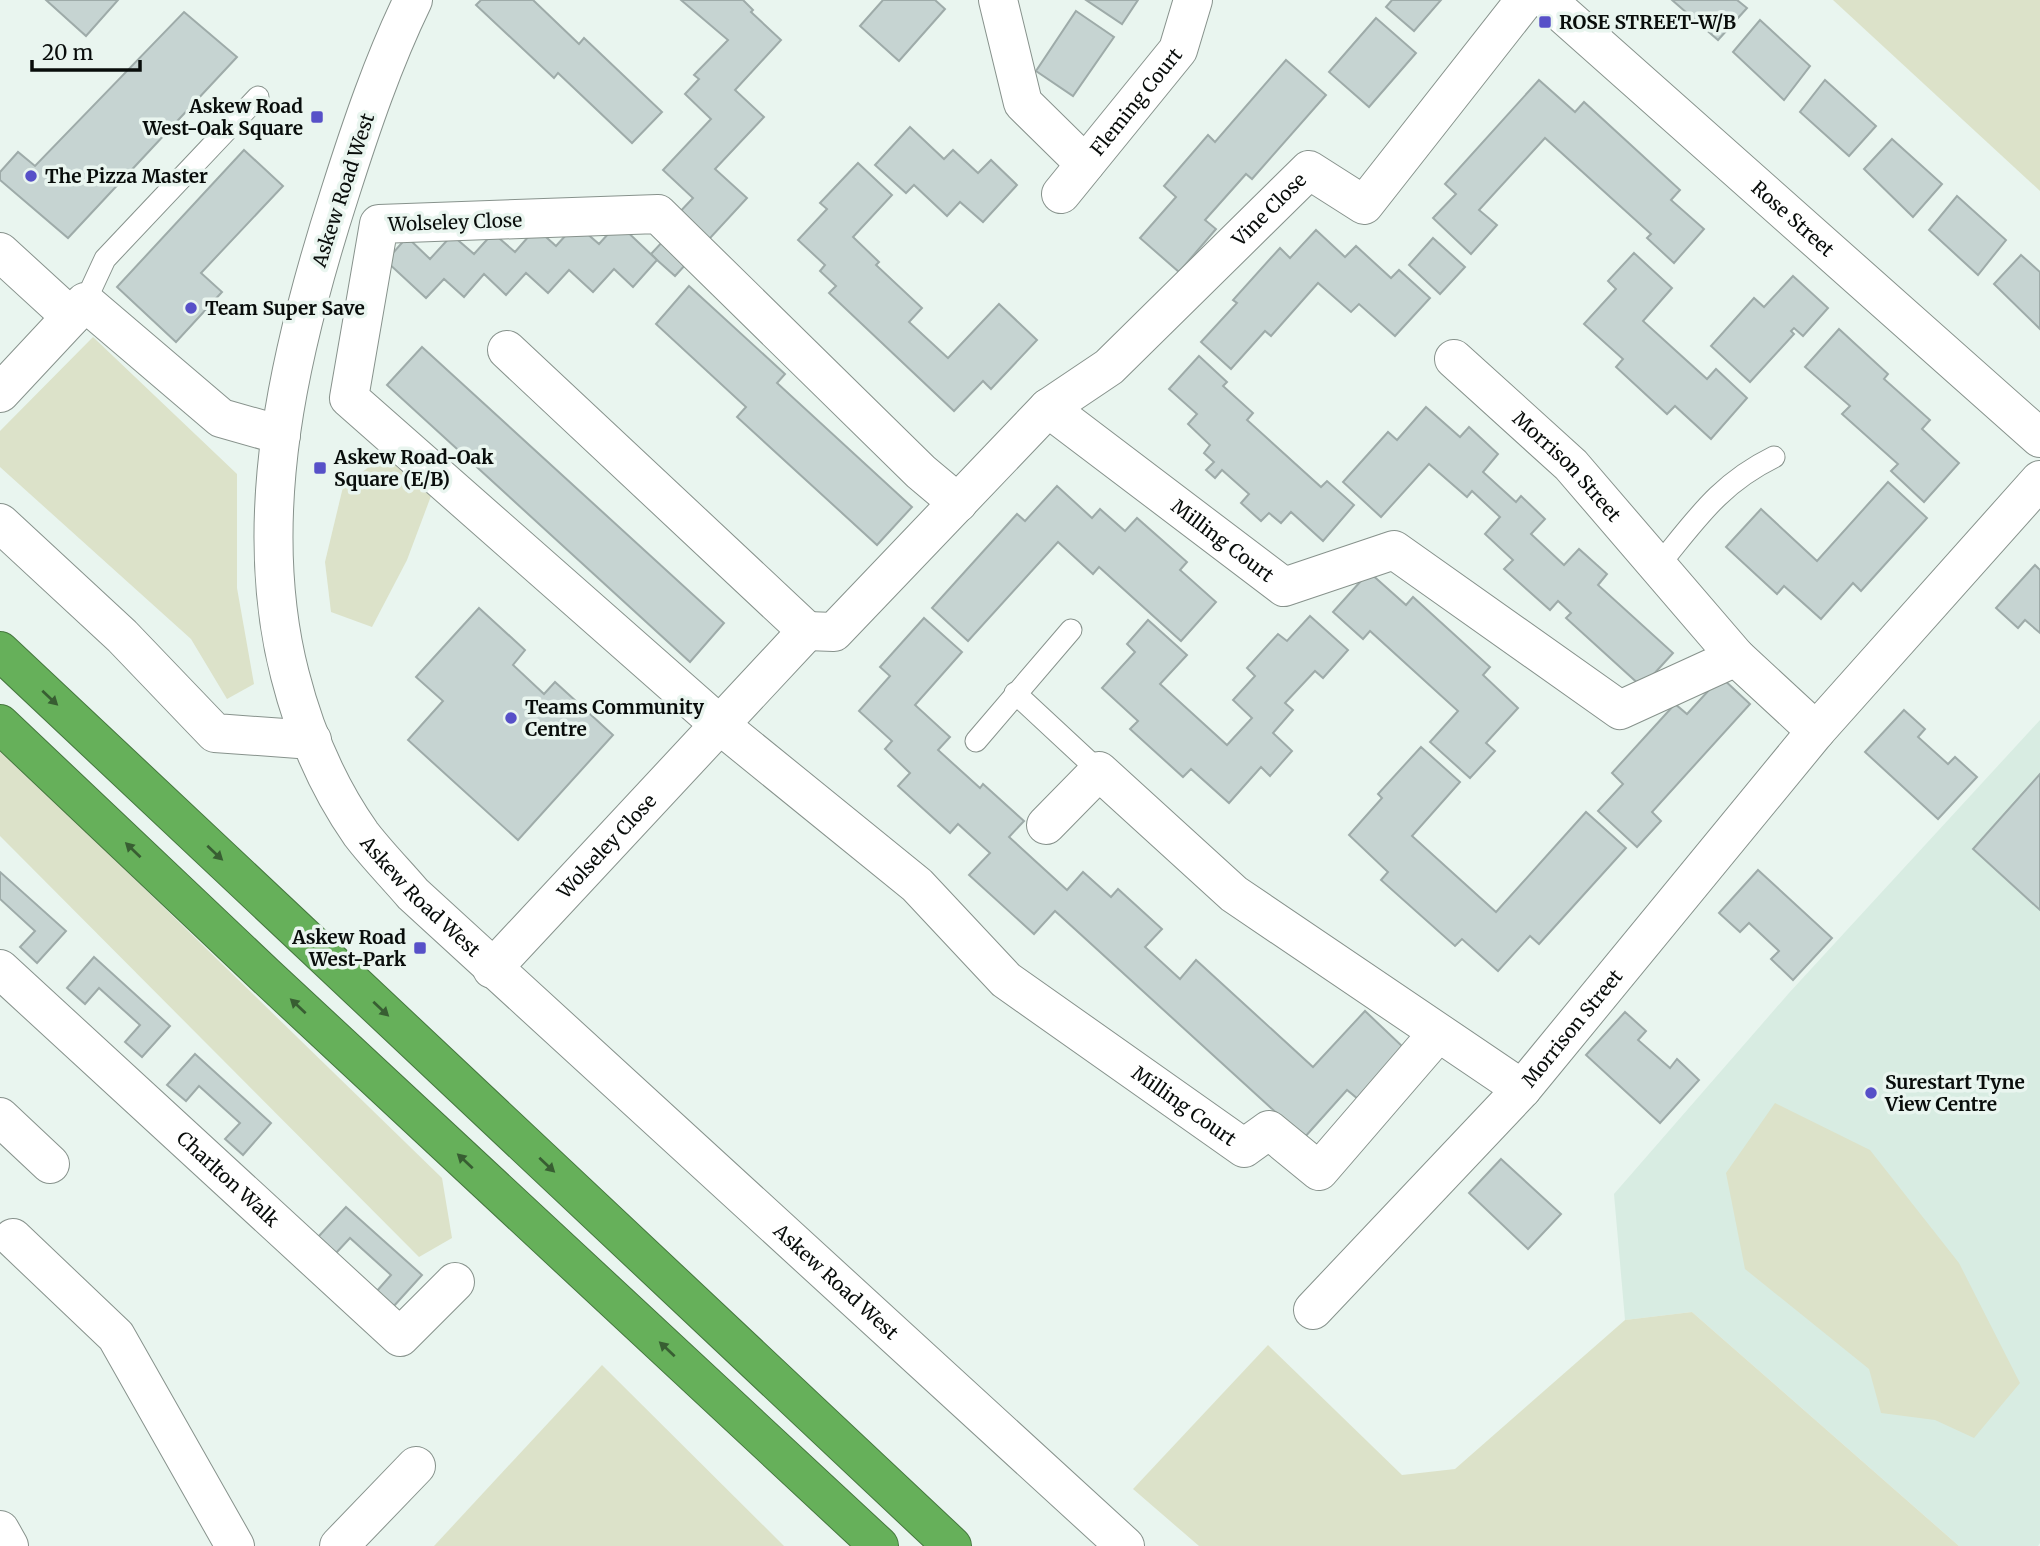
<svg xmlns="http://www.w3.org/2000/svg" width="2040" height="1546" font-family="Merriweather,serif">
  <rect width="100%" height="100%" fill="#e9f5ef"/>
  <polygon fill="#d8ece2" points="2040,720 2040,1543 2038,1546 1959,1546 1692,1312 1625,1320 1614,1194 1789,993"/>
  <g fill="#dce2c9">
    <polygon points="1833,0 2040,0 2040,191"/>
    <polygon points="93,337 237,474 237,588 254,684 227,699 191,639 0,467 0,431"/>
    <polygon points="393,448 434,488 407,560 372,627 331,612 325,562 343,487"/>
    <polygon points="0,748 442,1178 452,1238 419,1257 0,836"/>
    <polygon points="1775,1103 1870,1150 1959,1263 2020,1383 1974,1438 1935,1420 1881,1413 1869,1369 1745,1269 1726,1173"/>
    <polygon points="1692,1312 1959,1546 1199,1546 1133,1489 1268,1345 1402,1475 1455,1469 1625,1320"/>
    <polygon points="602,1365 784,1546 434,1546"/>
  </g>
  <g fill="#c6d4d2" stroke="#9eaba9" stroke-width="2">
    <polygon points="46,0 118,0 86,36"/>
    <polygon points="481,0 533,0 579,44 584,38 662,112 632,143 558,73 554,78 476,5"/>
    <polygon points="681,0 743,0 753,10 751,12 781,40 735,90 764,117 715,169 747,198 675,276 657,260 651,254 665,239 659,234 693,198 663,170 711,119 685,94 699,79 694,75 728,40"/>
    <polygon points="883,0 935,0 945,9 899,61 860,26"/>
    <polygon points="1086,0 1138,0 1122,24"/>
    <polygon points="1392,0 1441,0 1414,31 1386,7"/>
    <polygon points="1672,0 1737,0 1747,8 1718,40"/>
    <polygon points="1076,11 1114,37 1073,96 1036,71"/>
    <polygon points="184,12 237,57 68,238 0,180 0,172 18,152 35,166"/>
    <polygon points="1376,18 1416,53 1369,107 1329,72"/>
    <polygon points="1760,20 1810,66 1784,100 1733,52"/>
    <polygon points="1286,60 1326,95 1252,179 1246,174 1205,220 1216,229 1179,272 1140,238 1176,197 1164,186 1208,135 1215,142"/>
    <polygon points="1539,80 1575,112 1584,102 1680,190 1671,200 1704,229 1674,263 1647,238 1651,234 1545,138 1479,210 1497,225 1471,254 1433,218 1456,194 1445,184"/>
    <polygon points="1825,80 1876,126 1849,156 1800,112"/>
    <polygon points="910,127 944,159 953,150 978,173 991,160 1017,185 983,222 960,202 947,216 914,185 906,193 875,165"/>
    <polygon points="1892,139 1942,184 1913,217 1864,169"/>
    <polygon points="244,150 283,186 201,273 222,292 176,342 117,287"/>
    <polygon points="858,163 892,195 853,237 879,262 876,265 922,308 909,322 948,358 999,304 1037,340 991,389 983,381 954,411 829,293 836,286 820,271 825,265 798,240 827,209 820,203"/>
    <polygon points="1957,196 2006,240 1978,275 1929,230"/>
    <polygon points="618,223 657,260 633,287 614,269 593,292 569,270 548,293 526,273 506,295 484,274 464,297 444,279 426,298 386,261 407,237 430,259 452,235 474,254 493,233 515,252 536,228 556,246 576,224 599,244"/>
    <polygon points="1316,230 1345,257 1356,246 1391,278 1399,270 1430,298 1395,336 1359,304 1351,312 1318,283 1271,336 1265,331 1231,369 1201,342 1237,303 1233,300 1280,248 1290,258"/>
    <polygon points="1433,238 1465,267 1440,294 1409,265"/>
    <polygon points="1634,253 1672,288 1643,321 1707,379 1716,369 1747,398 1711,439 1675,406 1667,414 1616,367 1623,359 1584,324 1616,289 1608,281"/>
    <polygon points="2021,255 2040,272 2040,329 1994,284"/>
    <polygon points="1793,276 1828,308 1803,336 1794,328 1791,331 1794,334 1750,382 1711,346 1754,298 1764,307"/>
    <polygon points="689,286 785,374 777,383 912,507 877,545 737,417 746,407 656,324"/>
    <polygon points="1839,329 1888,374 1884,379 1930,420 1922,429 1959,463 1924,502 1891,471 1898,464 1842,414 1850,406 1805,367"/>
    <polygon points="422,347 724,623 690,662 387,385"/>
    <polygon points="1199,356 1227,382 1223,386 1253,413 1247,420 1321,487 1327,481 1354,505 1323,541 1291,512 1281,523 1269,513 1261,521 1241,503 1249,494 1222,470 1215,478 1206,470 1214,462 1204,453 1210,445 1188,424 1197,414 1169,389"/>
    <polygon points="1426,407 1460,437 1469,427 1498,454 1483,472 1516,502 1521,496 1545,519 1531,534 1564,565 1579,549 1607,574 1598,585 1673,653 1642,687 1566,618 1571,613 1558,601 1550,610 1504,569 1513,560 1485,534 1500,517 1472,491 1467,497 1429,464 1381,517 1343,482 1388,432 1397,440"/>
    <polygon points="1888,482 1927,518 1861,591 1853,583 1821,619 1784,586 1777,594 1726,547 1761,509 1817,561"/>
    <polygon points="1057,486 1092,518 1100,509 1125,531 1137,518 1187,562 1180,570 1216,602 1181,641 1099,567 1093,574 1058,542 968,641 932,608 1017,514 1025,521"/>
    <polygon points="2035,565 2040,570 2040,633 2025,620 2018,628 1996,608"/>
    <polygon points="1369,572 1406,605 1413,597 1490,667 1483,675 1518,708 1486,743 1495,751 1470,778 1430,742 1458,711 1370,631 1363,639 1333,612"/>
    <polygon points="479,608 525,650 513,665 544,694 555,682 613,735 518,840 408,740 443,701 416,677"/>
    <polygon points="1310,616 1348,650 1323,678 1315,671 1285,703 1293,710 1273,733 1292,751 1270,776 1261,767 1229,803 1191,769 1183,777 1130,729 1138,721 1102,688 1135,652 1127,644 1148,620 1187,655 1160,684 1227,745 1252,718 1233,700 1255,676 1247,668 1278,634 1287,641"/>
    <polygon points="924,618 962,652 915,705 950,737 938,750 980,788 983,784 1024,821 1009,837 1067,890 1083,872 1111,897 1118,889 1162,929 1145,947 1180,979 1196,960 1313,1067 1365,1011 1404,1048 1358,1099 1347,1090 1304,1138 1055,911 1034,934 969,875 990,853 958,824 950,833 898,786 910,773 885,749 892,741 859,711 890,676 880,667"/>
    <polygon points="1721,677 1750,704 1652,812 1661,821 1637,847 1598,811 1623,784 1612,773 1675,704 1687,714"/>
    <polygon points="1904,710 1925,729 1918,737 1948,764 1955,757 1977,777 1938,819 1865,752"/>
    <polygon points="1421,747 1460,782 1412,836 1496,912 1586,812 1626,848 1539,944 1530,936 1498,971 1462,939 1455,946 1381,880 1388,872 1349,835 1382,798 1378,794"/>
    <polygon points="2040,774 2040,910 1973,849"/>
    <polygon points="1758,870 1832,938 1793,980 1771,959 1779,951 1749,923 1740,932 1719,913"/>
    <polygon points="0,872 66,931 37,963 20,947 35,931 0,899"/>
    <polygon points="94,957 170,1026 142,1057 125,1042 140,1025 99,988 85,1004 67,988"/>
    <polygon points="1625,1012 1646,1031 1638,1040 1670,1068 1677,1059 1699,1080 1660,1123 1586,1055"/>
    <polygon points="195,1054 271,1123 243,1155 225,1139 240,1123 199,1086 186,1101 167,1085"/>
    <polygon points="1501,1159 1561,1214 1528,1249 1469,1193"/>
    <polygon points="346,1207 422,1275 393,1307 376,1292 391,1275 350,1238 336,1253 318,1237"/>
  </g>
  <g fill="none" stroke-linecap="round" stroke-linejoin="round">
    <defs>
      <g id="lane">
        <polyline points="85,302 105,259 258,97"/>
        <path d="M 1658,566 C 1696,520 1719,484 1774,457"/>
        <polyline points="1015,693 1099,771"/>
        <polyline points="976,741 1071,630"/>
      </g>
      <g id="street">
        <polyline points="998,0 1023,103 1085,164"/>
        <path id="s1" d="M 1061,194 L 1178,50 L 1193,0"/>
        <polyline points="0,252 71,317"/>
        <path id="s2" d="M 1454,359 L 1571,465 L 1736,657 L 1816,731"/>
        <polyline points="0,393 85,302 221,418 281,435"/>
        <path id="s3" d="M 1048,408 L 1109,367 L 1309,170 L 1364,205 L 1525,0"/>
        <path id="s4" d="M 958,503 L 921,472 L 658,214 L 379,224 L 349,398 L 720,725 L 917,885 L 1006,980 L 1244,1148 L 1269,1130 L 1319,1171 L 1438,1033"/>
        <polyline points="0,523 122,636 215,733 312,740"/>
        <path id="s5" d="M 807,631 L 834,632 L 1048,408 L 1284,587 L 1394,550 L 1620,710 L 1736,657"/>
        <polyline points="1046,825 1099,771 1234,894 1522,1089"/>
        <path id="s6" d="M 0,969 L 400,1337 L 455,1282"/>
        <path id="s7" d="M 492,969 L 807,631 L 507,350"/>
        <polyline points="0,1117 50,1164"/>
        <polyline points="13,1238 116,1336 235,1546"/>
        <path id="s8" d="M 1313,1310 L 1522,1089 L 1816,731 L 2040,480"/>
        <polyline points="0,1530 9,1546"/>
        <polyline points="339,1546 416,1466"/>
      </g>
      <g id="secondary">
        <path id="s9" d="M 413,0 C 383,62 361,127 340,193 C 291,345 249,516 290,675 C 304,730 328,787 361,834 C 377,855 396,874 413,894 L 1125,1546"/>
        <path id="s10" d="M 1547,0 L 2040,438"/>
      </g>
      <g id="highway">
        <polyline points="0,651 952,1546"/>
        <polyline points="0,724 265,975 879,1546"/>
      </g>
    </defs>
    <use href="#lane" stroke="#87928c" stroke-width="23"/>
    <use href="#street" stroke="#87928c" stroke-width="40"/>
    <use href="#secondary" stroke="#87928c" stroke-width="40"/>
    <use href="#highway" stroke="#45773e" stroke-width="40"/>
    <use href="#lane" stroke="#fff" stroke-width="21"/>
    <use href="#street" stroke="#fff" stroke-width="38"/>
    <use href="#secondary" stroke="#fff" stroke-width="38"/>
    <use href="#highway" stroke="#66b05a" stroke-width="38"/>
  </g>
  <defs><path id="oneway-solid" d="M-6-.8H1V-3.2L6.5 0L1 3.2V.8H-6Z" transform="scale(1.75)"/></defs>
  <g fill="#385e32">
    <use href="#oneway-solid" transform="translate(50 698) rotate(43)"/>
    <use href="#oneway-solid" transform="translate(133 850) rotate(-136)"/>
    <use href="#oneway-solid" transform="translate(215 853) rotate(43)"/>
    <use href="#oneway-solid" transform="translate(298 1006) rotate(-137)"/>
    <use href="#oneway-solid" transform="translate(381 1009) rotate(43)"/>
    <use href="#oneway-solid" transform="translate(465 1161) rotate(-137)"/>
    <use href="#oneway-solid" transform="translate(547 1165) rotate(43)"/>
    <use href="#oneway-solid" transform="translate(667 1349) rotate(-137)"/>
  </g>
  <g fill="#5750c8" stroke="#e9f5ef" stroke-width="2.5">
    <rect x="1538" y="15" width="14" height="14" rx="3.5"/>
    <rect x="310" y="110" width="14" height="14" rx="3.5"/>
    <circle cx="31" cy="176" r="7"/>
    <circle cx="191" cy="308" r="7"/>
    <rect x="313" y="461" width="14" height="14" rx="3.5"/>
    <circle cx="511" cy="718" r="7"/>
    <rect x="413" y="941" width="14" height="14" rx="3.5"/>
    <circle cx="1871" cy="1093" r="7"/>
  </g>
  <g text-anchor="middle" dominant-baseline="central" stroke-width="7" stroke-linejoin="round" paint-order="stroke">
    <g font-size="19" font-weight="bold" fill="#090d0b" stroke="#e9f5ef" text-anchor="start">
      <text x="1559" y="22">ROSE STREET-W/B</text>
      <text x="303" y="106" text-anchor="end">Askew Road<tspan x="303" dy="22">West-Oak Square</tspan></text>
      <text x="45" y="176">The Pizza Master</text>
      <text x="205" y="308">Team Super Save</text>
      <text x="334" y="457">Askew Road-Oak<tspan x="334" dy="22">Square (E/B)</tspan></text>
      <text x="525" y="707">Teams Community<tspan x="525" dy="22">Centre</tspan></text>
      <text x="406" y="937" text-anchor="end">Askew Road<tspan x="406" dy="22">West-Park</tspan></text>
      <text x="1885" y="1082">Surestart Tyne<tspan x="1885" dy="22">View Centre</tspan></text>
    </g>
    <g font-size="19" fill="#090d0b" stroke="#e9f5ef">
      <text stroke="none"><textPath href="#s1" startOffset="119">Fleming Court</textPath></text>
      <text transform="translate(343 190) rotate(-72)">Askew Road West</text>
      <text stroke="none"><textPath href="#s3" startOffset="298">Vine Close</textPath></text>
      <text stroke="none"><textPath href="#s10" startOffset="329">Rose Street</textPath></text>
      <text transform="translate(455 222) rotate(-2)">Wolseley Close</text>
      <text stroke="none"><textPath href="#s2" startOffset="156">Morrison Street</textPath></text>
      <text stroke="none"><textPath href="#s5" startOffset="556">Milling Court</textPath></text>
      <text stroke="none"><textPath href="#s7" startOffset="168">Wolseley Close</textPath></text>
      <text stroke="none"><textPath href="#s9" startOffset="959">Askew Road West</textPath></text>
      <text stroke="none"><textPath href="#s8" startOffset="383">Morrison Street</textPath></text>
      <text stroke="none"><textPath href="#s4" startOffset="1969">Milling Court</textPath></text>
      <text stroke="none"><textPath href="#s6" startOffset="310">Charlton Walk</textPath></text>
      <text stroke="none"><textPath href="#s9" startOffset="1526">Askew Road West</textPath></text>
    </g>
  </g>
  <path d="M32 60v10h108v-10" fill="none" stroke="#090d0b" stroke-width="3.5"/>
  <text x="42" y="60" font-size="21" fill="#090d0b" stroke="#e9f5ef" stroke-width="5" paint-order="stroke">20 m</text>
</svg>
